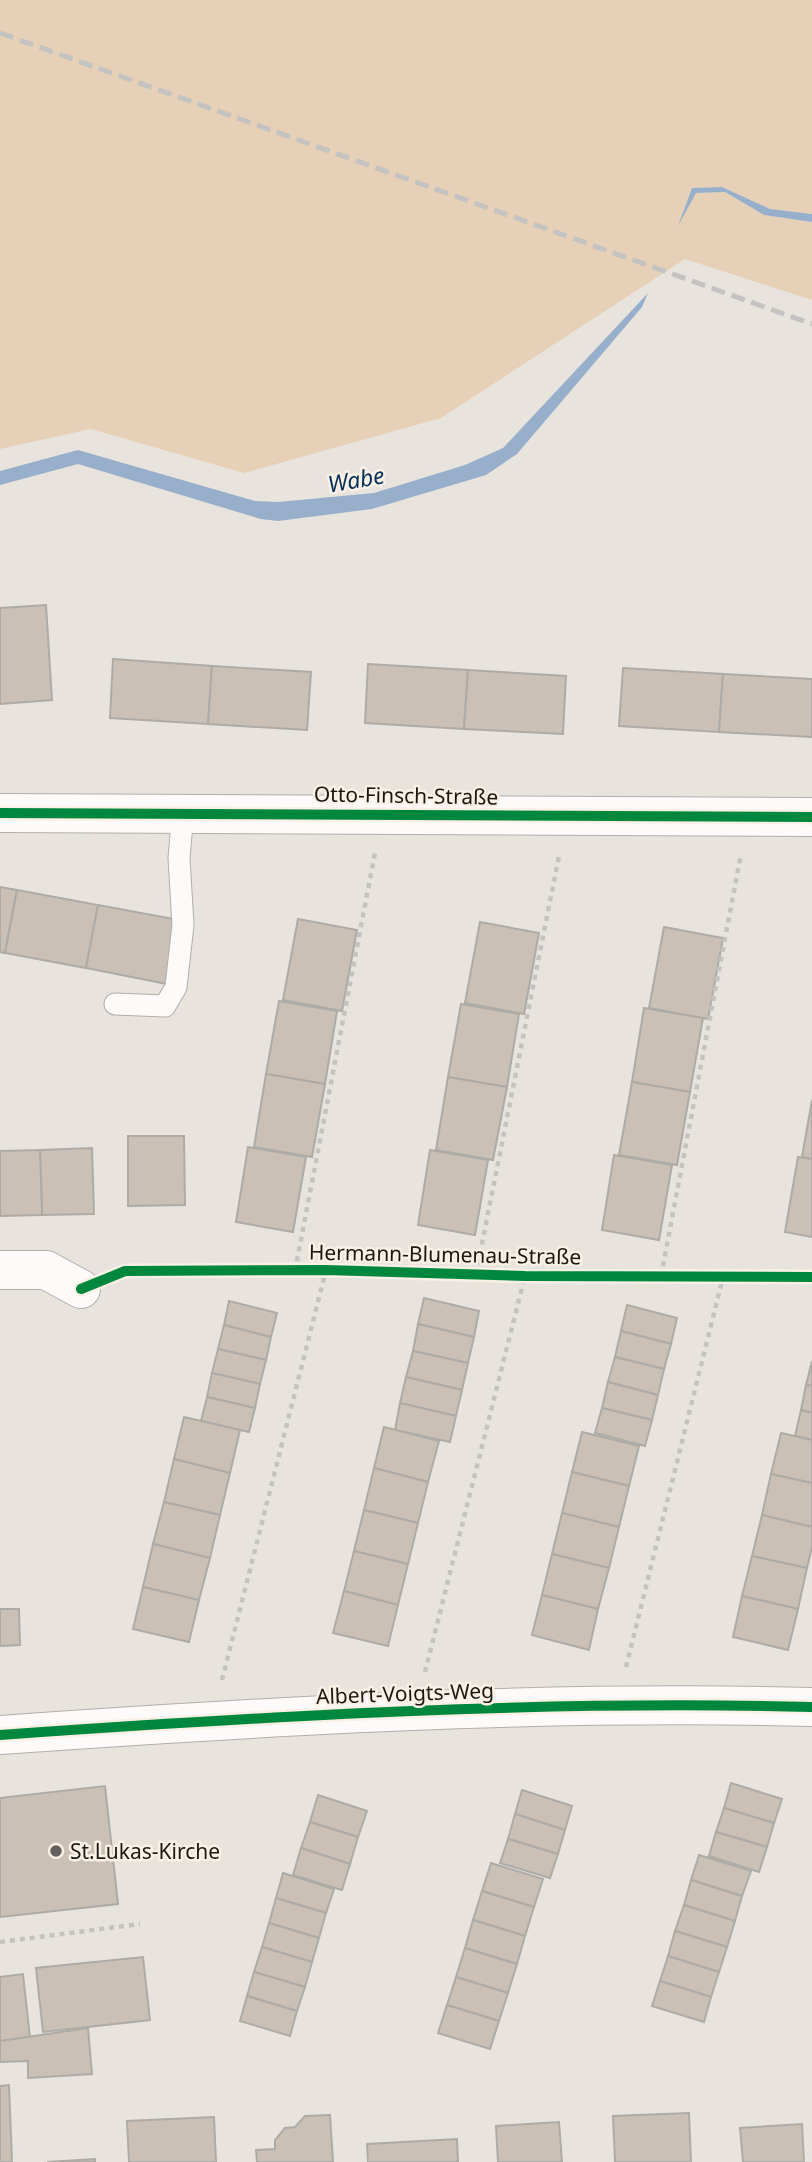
<svg xmlns="http://www.w3.org/2000/svg" width="812" height="2162" font-family="'Noto Sans',sans-serif">
  <rect width="100%" height="100%" fill="#e8e3dd"/>
  <polygon fill="#e6d0b7" points="0,0 812,0 812,214 770,209 722,187 695,188 692,189 681,219 696,193 725,192 764,215 812,222 812,300 685,259 441,418 244,473 91,429 0,449"/>
  <g fill="#97afca">
    <polygon points="722,187 770,209 812,214 812,222 764,215 725,192 696,193 678,226 692,188"/>
    <polygon points="648,293 642,307 517,454 486,475 372,509 278,521 261,519 78,464 0,485 0,471 78,450 255,501 278,502 374,493 465,465 503,448"/>
  </g>
  <g fill="#cac0b5" stroke="#aeaba7" stroke-width="2">
    <polygon points="46,605 52,700 0,704 0,608"/>
    <polygon points="113,659 212,666 208,724 110,718"/>
    <polygon points="368,664 468,670 464,729 365,723"/>
    <polygon points="212,666 311,672 307,730 208,724"/>
    <polygon points="623,668 723,674 719,732 619,726"/>
    <polygon points="468,670 566,676 563,734 464,729"/>
    <polygon points="723,674 812,679 812,737 719,732"/>
    <polygon points="0,887 17,890 5,953 0,952"/>
    <polygon points="17,890 98,905 86,968 5,953"/>
    <polygon points="98,905 179,920 167,984 86,968"/>
    <polygon points="298,919 357,930 342,1011 283,1000"/>
    <polygon points="480,922 539,933 524,1014 465,1003"/>
    <polygon points="664,927 723,938 708,1019 649,1008"/>
    <polygon points="279,1001 337,1011 325,1084 266,1074"/>
    <polygon points="461,1004 519,1014 507,1087 448,1077"/>
    <polygon points="644,1008 703,1018 690,1092 632,1082"/>
    <polygon points="266,1074 325,1084 312,1157 254,1147"/>
    <polygon points="448,1077 507,1087 493,1160 436,1150"/>
    <polygon points="632,1082 690,1092 677,1165 619,1155"/>
    <polygon points="812,1100 812,1159 802,1157"/>
    <polygon points="128,1136 184,1136 185,1205 128,1206"/>
    <polygon points="248,1147 306,1157 293,1232 236,1222"/>
    <polygon points="92,1148 94,1214 42,1215 40,1150"/>
    <polygon points="40,1150 42,1215 0,1216 0,1151"/>
    <polygon points="430,1150 488,1160 475,1235 418,1225"/>
    <polygon points="614,1155 672,1165 659,1240 602,1230"/>
    <polygon points="798,1157 812,1159 812,1237 785,1232"/>
    <polygon points="424,1298 479,1311 474,1337 418,1324"/>
    <polygon points="229,1301 277,1313 271,1337 224,1325"/>
    <polygon points="627,1305 677,1318 671,1344 621,1331"/>
    <polygon points="418,1324 474,1337 468,1363 413,1351"/>
    <polygon points="224,1325 271,1337 266,1360 218,1349"/>
    <polygon points="621,1331 671,1344 664,1369 615,1357"/>
    <polygon points="218,1349 266,1360 260,1384 212,1373"/>
    <polygon points="413,1351 468,1363 462,1390 406,1377"/>
    <polygon points="615,1357 664,1369 658,1395 608,1382"/>
    <polygon points="812,1361 812,1386 806,1385"/>
    <polygon points="212,1373 260,1384 255,1408 207,1397"/>
    <polygon points="406,1377 462,1390 456,1416 400,1403"/>
    <polygon points="608,1382 658,1395 652,1420 602,1408"/>
    <polygon points="806,1385 812,1386 812,1413 801,1410"/>
    <polygon points="207,1397 255,1408 249,1432 201,1421"/>
    <polygon points="400,1403 456,1416 450,1442 395,1430"/>
    <polygon points="602,1408 652,1420 645,1446 595,1433"/>
    <polygon points="801,1410 812,1413 812,1440 795,1436"/>
    <polygon points="184,1417 240,1430 230,1473 174,1459"/>
    <polygon points="384,1427 439,1441 428,1482 374,1468"/>
    <polygon points="582,1432 639,1446 629,1486 572,1472"/>
    <polygon points="781,1433 812,1440 812,1483 771,1474"/>
    <polygon points="174,1459 230,1473 220,1515 164,1502"/>
    <polygon points="374,1468 428,1482 418,1523 364,1510"/>
    <polygon points="572,1472 629,1486 619,1527 562,1513"/>
    <polygon points="771,1474 812,1483 812,1527 762,1515"/>
    <polygon points="164,1502 220,1515 210,1558 153,1544"/>
    <polygon points="364,1510 418,1523 408,1564 354,1551"/>
    <polygon points="562,1513 619,1527 609,1568 552,1554"/>
    <polygon points="762,1515 812,1527 812,1547 807,1568 752,1556"/>
    <polygon points="153,1544 210,1558 199,1600 143,1587"/>
    <polygon points="354,1551 408,1564 398,1605 344,1591"/>
    <polygon points="552,1554 609,1568 598,1609 542,1595"/>
    <polygon points="752,1556 807,1568 798,1609 742,1596"/>
    <polygon points="143,1587 199,1600 189,1642 133,1629"/>
    <polygon points="344,1591 398,1605 388,1646 333,1633"/>
    <polygon points="542,1595 598,1609 589,1650 532,1635"/>
    <polygon points="742,1596 798,1609 788,1650 733,1637"/>
    <polygon points="0,1609 19,1609 20,1645 0,1646"/>
    <polygon points="731,1783 782,1799 774,1823 724,1808"/>
    <polygon points="105,1786 118,1904 0,1917 0,1798"/>
    <polygon points="522,1790 572,1806 565,1830 515,1814"/>
    <polygon points="318,1795 367,1811 358,1837 310,1822"/>
    <polygon points="724,1808 774,1823 767,1847 716,1832"/>
    <polygon points="515,1814 565,1830 558,1854 508,1839"/>
    <polygon points="310,1822 358,1837 350,1864 301,1848"/>
    <polygon points="716,1832 767,1847 759,1872 709,1856"/>
    <polygon points="508,1839 558,1854 550,1878 500,1863"/>
    <polygon points="301,1848 350,1864 342,1890 293,1875"/>
    <polygon points="699,1855 751,1871 742,1896 691,1880"/>
    <polygon points="491,1863 543,1879 534,1907 482,1891"/>
    <polygon points="283,1873 334,1889 326,1913 276,1898"/>
    <polygon points="691,1880 742,1896 735,1921 684,1905"/>
    <polygon points="482,1891 534,1907 525,1936 473,1920"/>
    <polygon points="276,1898 326,1913 319,1938 269,1923"/>
    <polygon points="684,1905 735,1921 727,1947 675,1931"/>
    <polygon points="473,1920 525,1936 517,1964 465,1948"/>
    <polygon points="269,1923 319,1938 312,1962 262,1947"/>
    <polygon points="675,1931 727,1947 719,1972 668,1956"/>
    <polygon points="262,1947 312,1962 305,1987 254,1972"/>
    <polygon points="465,1948 517,1964 508,1993 456,1977"/>
    <polygon points="668,1956 719,1972 711,1997 660,1981"/>
    <polygon points="143,1957 150,2020 43,2032 36,1968"/>
    <polygon points="254,1972 305,1987 297,2011 247,1996"/>
    <polygon points="23,1974 30,2038 0,2041 0,1977"/>
    <polygon points="456,1977 508,1993 499,2021 447,2005"/>
    <polygon points="660,1981 711,1997 704,2022 652,2006"/>
    <polygon points="247,1996 297,2011 290,2036 240,2021"/>
    <polygon points="447,2005 499,2021 490,2049 438,2033"/>
    <polygon points="88,2028 92,2074 28,2078 28,2061 0,2062 0,2041"/>
    <polygon points="9,2085 12,2162 0,2162 0,2086"/>
    <polygon points="689,2113 691,2162 615,2162 613,2116"/>
    <polygon points="330,2115 333,2162 257,2162 256,2150 275,2149 275,2140 285,2128 295,2127 305,2116"/>
    <polygon points="214,2117 216,2162 129,2162 127,2121"/>
    <polygon points="559,2122 562,2162 498,2162 496,2126"/>
    <polygon points="802,2124 804,2162 743,2162 740,2128"/>
    <polygon points="457,2139 458,2162 368,2162 367,2144"/>
    <polygon points="95,2159 95,2162 47,2162"/>
  </g>
  <g fill="none" stroke-linecap="round" stroke-linejoin="round">
    <defs>
      <polyline id="lane" points="115,1004 165,1006 176,987 183,925 179,858 183,812"/>
      <g id="street">
        <polyline points="0,813 812,817"/>
        <polyline points="0,1270 46,1270 81,1289"/>
        <path d="M 0,1735 C 270,1716 541,1700 812,1707"/>
      </g>
    </defs>
    <use href="#lane" stroke="#b2aeaa" stroke-width="23"/>
    <use href="#street" stroke="#b2aeaa" stroke-width="40"/>
    <g stroke="#c4c3c1" stroke-width="4.5" stroke-dasharray="5 5" stroke-linecap="butt">
      <polyline points="295,1271 375,853"/>
      <polyline points="476,1274 559,856"/>
      <polyline points="661,1276 741,854"/>
      <polyline points="626,1667 723,1277"/>
      <polyline points="425,1672 525,1276"/>
      <polyline points="222,1680 326,1270"/>
      <polyline points="0,1942 140,1924"/>
    </g>
    <use href="#lane" stroke="#fcfbfa" stroke-width="21"/>
    <use href="#street" stroke="#fcfbfa" stroke-width="38"/>
    <polyline stroke="#c4c3c1" stroke-width="5" stroke-dasharray="14 7" stroke-linecap="butt" points="0,33 812,324"/>
    <defs>
      <g id="cycleway">
        <polyline points="0,813 812,817"/>
        <polyline points="81,1289 125,1271 326,1270 525,1276 812,1277"/>
        <path d="M 0,1735 C 270,1716 541,1700 812,1707"/>
      </g>
    </defs>
    <use href="#cycleway" stroke="#f9f0e6" stroke-width="15"/>
    <use href="#cycleway" stroke="#00873e" stroke-width="10"/>
  </g>
  <circle fill="#635f5a" stroke="#f9f0e6" stroke-width="2.5" cx="56" cy="1851" r="7"/>
  <g text-anchor="middle" dominant-baseline="central" stroke-width="5" stroke-linejoin="round" paint-order="stroke">
    <g font-size="21" fill="#1b1814" stroke="#f9f0e6">
      <text transform="translate(406 795) rotate(1)">Otto-Finsch-Straße</text>
      <text transform="translate(445 1254) rotate(1)">Hermann-Blumenau-Straße</text>
      <text transform="translate(405 1693) rotate(-2)">Albert-Voigts-Weg</text>
    </g>
    <g font-size="21" fill="#1b1814" stroke="#f9f0e6" text-anchor="start">
      <text x="70" y="1851">St.Lukas-Kirche</text>
    </g>
    <g font-size="23" font-style="italic" fill="#063058" stroke="#f9f0e6">
      <text transform="translate(356 479) rotate(-10)">Wabe</text>
    </g>
  </g>
</svg>
